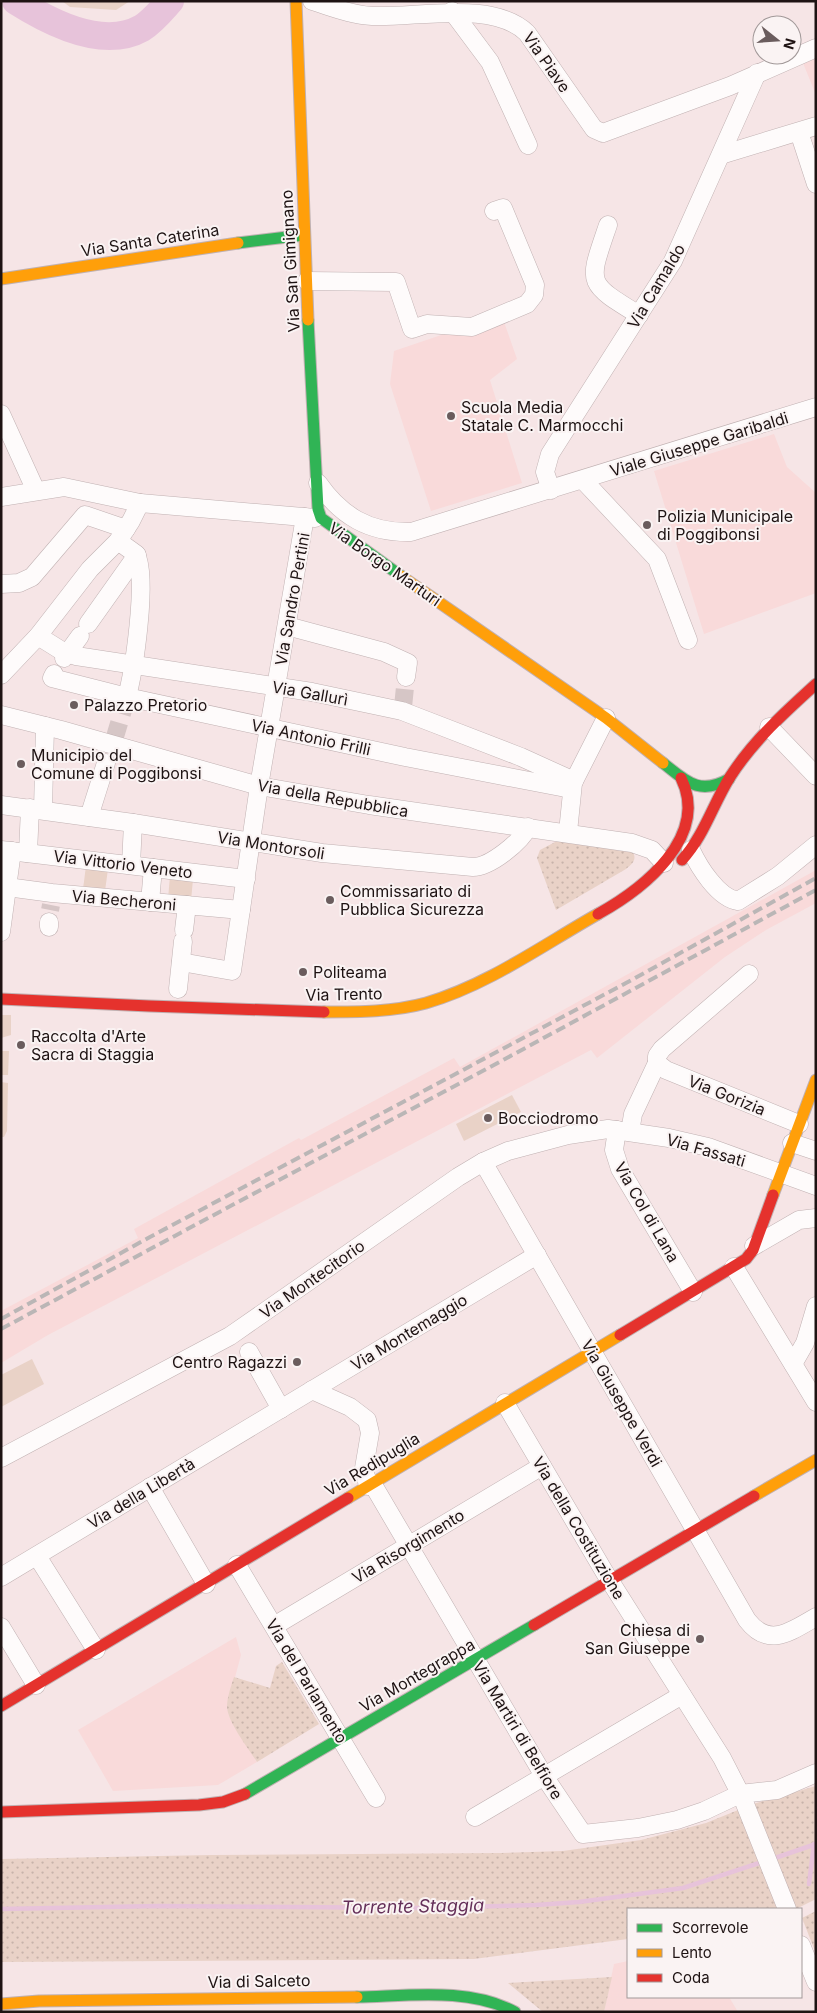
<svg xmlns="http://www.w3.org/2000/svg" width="817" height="2013" font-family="Inter,sans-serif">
  <defs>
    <pattern id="park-dots" width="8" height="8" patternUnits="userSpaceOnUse" patternTransform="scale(1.25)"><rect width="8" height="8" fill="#e9d2c7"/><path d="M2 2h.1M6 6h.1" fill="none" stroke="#c7b3aa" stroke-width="1.8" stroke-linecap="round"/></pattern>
  </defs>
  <rect width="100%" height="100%" fill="#f6e5e6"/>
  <g fill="#f9dada">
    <polygon points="816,58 816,95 803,63"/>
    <polygon points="503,319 517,359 490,380 522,483 431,511 390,384 394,351 459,329"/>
    <polygon points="774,434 787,467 816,493 816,593 704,634 654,471"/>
    <polygon points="816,870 816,903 766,930 725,957 597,1058 591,1050 48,1335 1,1363 1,1311 138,1238 134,1229 299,1138 301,1140 454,1058 460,1067"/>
    <polygon points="236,1637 241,1655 227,1707 229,1716 257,1762 218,1785 113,1791 78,1730"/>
    <polygon points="628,1961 628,1997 729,1997 738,2012 604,2012 614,1964"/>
  </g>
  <g fill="#e9d2c7">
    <polygon points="62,1 130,1 116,10 70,7"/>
    <polygon points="86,866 108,869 105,891 83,889"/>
    <polygon points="170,876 193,879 191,901 168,899"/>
    <polygon points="1,1015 11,1015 11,1035 1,1038"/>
    <polygon points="1,1051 9,1051 8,1075 1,1075"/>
    <polygon points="1,1082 8,1083 7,1131 4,1137 1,1137"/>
    <polygon points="512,1095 521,1112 464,1141 456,1124"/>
    <polygon points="32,1359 44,1384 1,1407 1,1375"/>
  </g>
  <g fill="url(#park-dots)">
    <path d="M 557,841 L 632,851 C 638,859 632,864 626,869 L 556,910 L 537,858 L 540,850 Z"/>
    <path d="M 282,1662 L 319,1724 L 257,1762 C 249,1749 228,1723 227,1707 C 227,1698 231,1686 234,1677 L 270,1688 L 276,1666 Z"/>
    <polygon points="816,1786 816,1899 796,1909 628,1909 628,1939 474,1959 1,1962 1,1859 212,1855 501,1853 563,1851 641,1840 706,1823 753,1804"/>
    <polygon points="816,1911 816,1951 815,1951 802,1918"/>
    <polygon points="612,1977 604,2012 543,2012 508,1983"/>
  </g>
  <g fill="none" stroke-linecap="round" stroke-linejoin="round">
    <g stroke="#e7c3da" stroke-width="4.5">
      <polyline points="772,1859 816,1844"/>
      <polyline points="809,1884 814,1844"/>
      <polyline points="1,1909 158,1906 422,1908 536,1905 579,1902 683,1888 765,1861"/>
    </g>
    <path stroke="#e7c3da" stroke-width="28" d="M 16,1 C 49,22 103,50 142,28 C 153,21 161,11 170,1"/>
    <g stroke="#d6c6c6" stroke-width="18" stroke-dasharray="18 9" stroke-linecap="butt">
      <polyline points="403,707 406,677"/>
      <polyline points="114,740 126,700"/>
      <polyline points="50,910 51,905"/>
    </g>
    <defs>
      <g id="street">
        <path d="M 312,1 C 332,7 351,15 372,16 C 417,18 493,0 527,33 L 594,129 L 603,133 L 730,86 L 816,48"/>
        <polyline points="452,11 490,62 528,145"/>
        <polyline points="799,132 816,184"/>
        <polyline points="721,155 816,126"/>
        <path d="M 608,225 C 588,284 585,282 639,315"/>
        <polyline points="307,281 396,282 412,329 427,324 472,327 527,304 534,295 535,285 503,208 494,211"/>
        <polyline points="1,414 36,491"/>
        <polyline points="583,480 657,559 688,640"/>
        <path d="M 318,483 C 341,516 369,533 411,532 L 816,407"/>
        <polyline points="551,490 545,472 550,454 673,261 757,73"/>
        <polyline points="1,497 64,487 140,503 315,518"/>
        <path d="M 118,541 L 136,554 C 148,579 134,672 126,700"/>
        <polyline points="1,584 19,583 32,577 85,515 126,529"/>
        <polyline points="88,624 137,555"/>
        <polyline points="287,626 384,652 408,663 406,677"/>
        <polyline points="38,636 62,651 76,656 312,692 402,711 521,757 574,781"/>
        <polyline points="64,658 80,636"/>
        <polyline points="54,674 52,678 127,697 405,757 571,789"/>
        <polyline points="1,675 38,636 90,569 118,541 131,521 140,503"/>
        <polyline points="1,715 61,730 259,786 369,805 632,843 652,850 664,863"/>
        <polyline points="769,727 816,776"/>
        <path d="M 1,805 L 133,823 L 322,853 L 473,867 C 490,867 521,842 528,827"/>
        <polyline points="43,810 45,726"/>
        <polyline points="89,817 106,763"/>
        <polyline points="568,832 573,783 606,718"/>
        <polyline points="1,850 246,879"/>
        <path d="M 691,850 C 699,867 718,898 738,901 L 778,876 L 816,845"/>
        <polyline points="28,853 30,808"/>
        <polyline points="131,865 133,823"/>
        <polyline points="7,887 52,893 241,910"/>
        <polyline points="150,902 153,868"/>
        <polyline points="49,927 49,922"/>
        <polyline points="184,930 187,905"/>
        <polyline points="1,932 12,851"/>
        <polyline points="181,962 232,971 259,786 305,517"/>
        <polyline points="749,974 662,1049 657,1056 657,1063 666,1070 799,1124"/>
        <polyline points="178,989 183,941"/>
        <polyline points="617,1130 614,1150 620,1169 693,1292"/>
        <polyline points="630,1132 633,1114 657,1063"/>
        <polyline points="792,1143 816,1151"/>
        <path d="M 483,1162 L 747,1620 C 769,1649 791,1631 816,1617"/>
        <polyline points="754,1246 799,1220 816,1218"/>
        <polyline points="734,1267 816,1402"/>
        <polyline points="249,1352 281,1409"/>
        <polyline points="793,1364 805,1343 816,1306"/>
        <polyline points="312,1390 350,1407 367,1420 370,1433 364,1468 368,1486"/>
        <polyline points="505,1403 605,1573 722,1758 743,1799 787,1909"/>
        <polyline points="1,1458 230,1336 458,1177 483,1162 508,1151 568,1135 608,1129 669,1138 708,1147 816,1186"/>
        <polyline points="372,1483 544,1776 583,1834 638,1828 677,1820 704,1811 740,1794 777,1790 816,1773"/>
        <polyline points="150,1487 206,1584"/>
        <polyline points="37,1556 96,1650"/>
        <polyline points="237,1565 376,1798"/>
        <polyline points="1,1577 537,1255"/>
        <polyline points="274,1626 542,1466"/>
        <polyline points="1,1627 36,1685"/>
        <polyline points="475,1817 682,1695"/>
        <polyline points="801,1945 816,1982"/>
      </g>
      <g id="fast">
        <polyline points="238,243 304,235"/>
        <polyline points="308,320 318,509 321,518 401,576"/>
        <path d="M 663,763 C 686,781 699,796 729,779"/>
        <polyline points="245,1794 534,1625"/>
        <path d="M 357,1997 C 408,1996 469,1987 515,2012"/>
      </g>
      <g id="slow">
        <polyline points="296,1 308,320"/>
        <polyline points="1,279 238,243"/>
        <polyline points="401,576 606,718 663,763"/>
        <path d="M 324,1012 C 358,1012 393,1012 426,1003 C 488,985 543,945 598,914"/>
        <polyline points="773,1195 816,1080"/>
        <polyline points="754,1496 816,1460"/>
        <polyline points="348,1498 620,1335"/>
        <polyline points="1,2004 39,2001 357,1997"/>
      </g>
      <g id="jam">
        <path d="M 682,860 C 704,836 713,804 730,777 C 753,741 785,712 816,684"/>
        <path d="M 598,914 C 643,889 710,837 681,778"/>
        <polyline points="1,999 149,1006 324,1012"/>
        <polyline points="620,1335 746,1259 753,1250 773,1195"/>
        <polyline points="534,1625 754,1496"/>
        <polyline points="1,1706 348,1498"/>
        <polyline points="1,1812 199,1805 223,1802 245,1794"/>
      </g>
    </defs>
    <use href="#street" stroke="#c0b1b2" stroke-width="19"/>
    <use href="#fast" stroke="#c0b1b2" stroke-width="13"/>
    <use href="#slow" stroke="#c0b1b2" stroke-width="13"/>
    <use href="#jam" stroke="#c0b1b2" stroke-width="13"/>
    <use href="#street" stroke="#fefbfb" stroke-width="18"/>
    <use href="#fast" stroke="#30b455" stroke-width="11"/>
    <use href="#slow" stroke="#ff9f0a" stroke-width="11"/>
    <use href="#jam" stroke="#e5322d" stroke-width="11"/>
    <g stroke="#bab6b6" stroke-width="4" stroke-dasharray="10 5" stroke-linecap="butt">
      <polyline points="1,1319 150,1237 626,983 816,878"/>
      <polyline points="1,1329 505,1059 816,890"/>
    </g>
  </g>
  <g fill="#6a5c5d" stroke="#faf3f3" stroke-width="2">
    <circle cx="451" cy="416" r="5"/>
    <circle cx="647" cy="525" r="5"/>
    <circle cx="74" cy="705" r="5"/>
    <circle cx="21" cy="764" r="5"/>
    <circle cx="330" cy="900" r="5"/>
    <circle cx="303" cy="972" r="5"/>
    <circle cx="21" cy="1045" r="5"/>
    <circle cx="488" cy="1118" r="5"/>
    <circle cx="297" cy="1362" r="5"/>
    <circle cx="700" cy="1639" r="5"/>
  </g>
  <g text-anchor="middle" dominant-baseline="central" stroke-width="4" stroke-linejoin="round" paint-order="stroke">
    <g font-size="16" fill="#1e1313" stroke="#faf3f3">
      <text transform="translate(547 62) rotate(55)">Via Piave</text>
      <text transform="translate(150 240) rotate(-9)">Via Santa Caterina</text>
      <text transform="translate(290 261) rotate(-93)">Via San Gimignano</text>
      <text transform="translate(656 286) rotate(-59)">Via Camaldo</text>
      <text transform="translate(699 444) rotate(-17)">Viale Giuseppe Garibaldi</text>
      <text transform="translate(385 564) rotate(35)">Via Borgo Marturi</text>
      <text transform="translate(292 599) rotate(-80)">Via Sandro Pertini</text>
      <text transform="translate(310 693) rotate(10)">Via Gallurì</text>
      <text transform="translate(311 737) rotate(12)">Via Antonio Frilli</text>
      <text transform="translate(333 798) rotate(10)">Via della Repubblica</text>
      <text transform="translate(271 845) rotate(9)">Via Montorsoli</text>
      <text transform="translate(123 864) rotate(7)">Via Vittorio Veneto</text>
      <text transform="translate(124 900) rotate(5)">Via Becheroni</text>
      <text transform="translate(344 994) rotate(-1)">Via Trento</text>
      <text transform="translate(727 1095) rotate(22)">Via Gorizia</text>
      <text transform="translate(706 1150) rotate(16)">Via Fassati</text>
      <text transform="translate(647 1212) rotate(60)">Via Col di Lana</text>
      <text transform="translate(312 1279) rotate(-35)">Via Montecitorio</text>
      <text transform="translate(409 1332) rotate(-31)">Via Montemaggio</text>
      <text transform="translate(622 1403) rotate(60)">Via Giuseppe Verdi</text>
      <text transform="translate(372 1464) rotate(-31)">Via Redipuglia</text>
      <text transform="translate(141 1493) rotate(-31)">Via della Libertà</text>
      <text transform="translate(579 1528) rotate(59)">Via della Costituzione</text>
      <text transform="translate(408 1546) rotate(-31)">Via Risorgimento</text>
      <text transform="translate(417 1675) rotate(-30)">Via Montegrappa</text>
      <text transform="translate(307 1681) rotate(59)">Via del Parlamento</text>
      <text transform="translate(518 1730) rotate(59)">Via Martiri di Belfiore</text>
      <text transform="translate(259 1981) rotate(-1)">Via di Salceto</text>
    </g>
    <g font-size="16" fill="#1e1313" stroke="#faf3f3" text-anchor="start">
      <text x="461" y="407">Scuola Media<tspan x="461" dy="18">Statale C. Marmocchi</tspan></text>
      <text x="657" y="516">Polizia Municipale<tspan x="657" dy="18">di Poggibonsi</tspan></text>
      <text x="84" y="705">Palazzo Pretorio</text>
      <text x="31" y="755">Municipio del<tspan x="31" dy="18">Comune di Poggibonsi</tspan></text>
      <text x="340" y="891">Commissariato di<tspan x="340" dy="18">Pubblica Sicurezza</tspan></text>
      <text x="313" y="972">Politeama</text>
      <text x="31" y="1036">Raccolta d'Arte<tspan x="31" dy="18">Sacra di Staggia</tspan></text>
      <text x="498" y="1118">Bocciodromo</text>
      <text x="287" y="1362" text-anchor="end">Centro Ragazzi</text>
      <text x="690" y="1630" text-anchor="end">Chiesa di<tspan x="690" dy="18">San Giuseppe</tspan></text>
    </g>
    <g font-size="18" font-style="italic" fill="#642f59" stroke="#faf3f3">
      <text transform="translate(413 1906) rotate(-1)">Torrente Staggia</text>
    </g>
  </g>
  <rect width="817" height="2013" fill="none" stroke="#1e1313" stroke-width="5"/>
  <rect x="627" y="1908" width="175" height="90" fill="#faf3f3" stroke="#a29999"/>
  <rect x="637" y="1924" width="25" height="8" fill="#30b455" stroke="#a29999"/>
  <text x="672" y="1933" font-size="15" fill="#1e1313">Scorrevole</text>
  <rect x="637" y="1949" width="25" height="8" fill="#ff9f0a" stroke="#a29999"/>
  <text x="672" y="1958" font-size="15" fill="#1e1313">Lento</text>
  <rect x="637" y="1974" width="25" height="8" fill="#e5322d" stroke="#a29999"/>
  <text x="672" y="1983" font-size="15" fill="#1e1313">Coda</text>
  <g transform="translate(777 40) rotate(107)"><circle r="24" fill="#faf3f3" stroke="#a29999"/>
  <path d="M0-4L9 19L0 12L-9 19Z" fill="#6a5c5d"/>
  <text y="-8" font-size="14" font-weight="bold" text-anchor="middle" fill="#1e1313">N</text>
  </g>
</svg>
